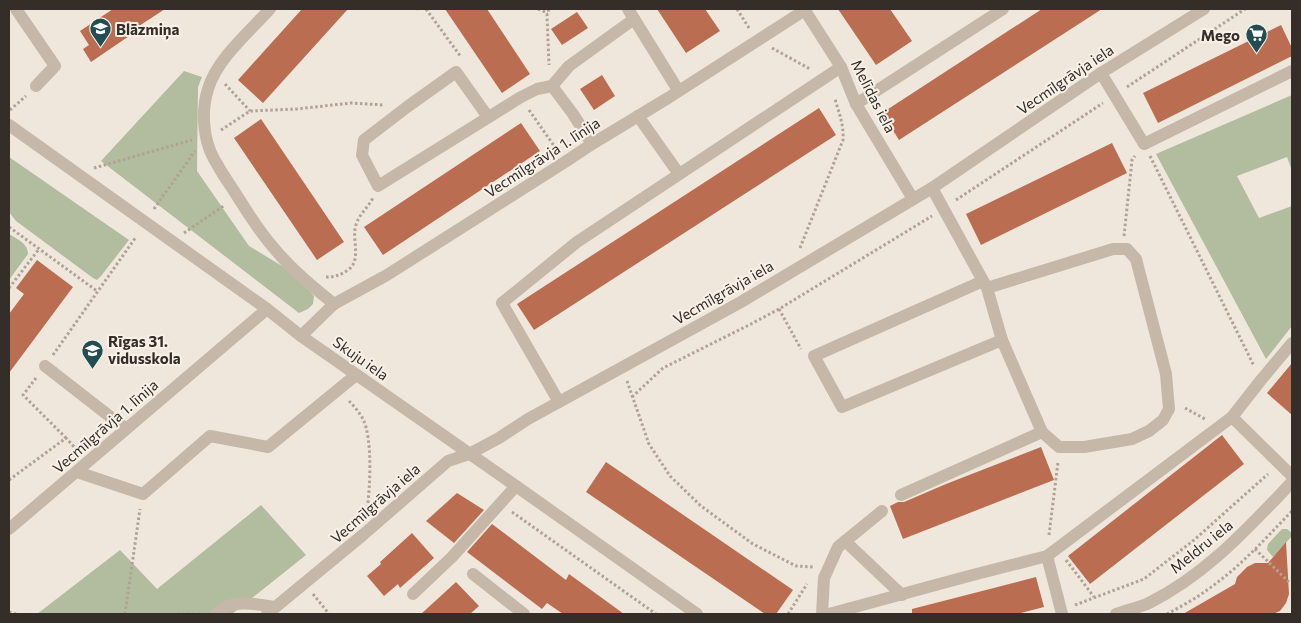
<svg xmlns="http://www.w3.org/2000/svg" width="1301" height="623" font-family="Commissioner,sans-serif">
  <rect width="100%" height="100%" fill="#efe7dc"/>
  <g fill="#b1bd9e">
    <polygon points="184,71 202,77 198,87 197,171 249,246 292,272 314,296 313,304 308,309 299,313 101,161"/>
    <polygon points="1292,95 1292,171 1287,157 1237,176 1259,218 1292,206 1292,326 1266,359 1156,154"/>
    <polygon points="9,157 129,240 101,276 97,280 93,278 16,221 9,212"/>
    <path d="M 9,234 C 17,239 28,243 28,254 L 9,280 Z"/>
    <polygon points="261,505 306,555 232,614 37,614 120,550 157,589"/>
    <polygon points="1282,529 1287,529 1292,533 1292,536 1273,557 1267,550 1268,544"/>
  </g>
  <g fill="#ba6d50">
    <polygon points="113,9 165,9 139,26 141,28 91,62 83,49 89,45 80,31"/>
    <polygon points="302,9 348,9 263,103 238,80"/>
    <polygon points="445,9 487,9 530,74 502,93"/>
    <polygon points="657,9 705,9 720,31 686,53"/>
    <polygon points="838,9 890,9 912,41 876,65"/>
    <polygon points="1042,9 1102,9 899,140 882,113"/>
    <polygon points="577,12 588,28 562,45 551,29"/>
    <polygon points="1281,25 1292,48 1292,56 1158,123 1143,93"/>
    <polygon points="602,75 615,96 594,110 580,89"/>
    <polygon points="819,108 836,135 534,330 517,304"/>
    <polygon points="261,119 344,242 317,260 234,138"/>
    <polygon points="521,123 540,151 383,255 364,227"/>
    <polygon points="1112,143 1127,173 981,245 966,214"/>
    <polygon points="37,260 73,287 9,373 9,314 24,294 16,288"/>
    <polygon points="1292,363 1292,415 1267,393"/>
    <polygon points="1222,435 1244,464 1090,584 1068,556"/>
    <polygon points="1041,447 1054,480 903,539 890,506 898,502 904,502 946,484"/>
    <polygon points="606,462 793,590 776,614 765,614 586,492"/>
    <polygon points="457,493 484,510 454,543 426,521"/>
    <polygon points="492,524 566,580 569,574 624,614 563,614 547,603 542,609 467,552"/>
    <polygon points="412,533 434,558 400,588 398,584 384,596 367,576 381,564 380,562"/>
    <polygon points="1286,542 1289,594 1286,603 1280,611 1273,614 1183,614 1235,584 1237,577 1247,567 1255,563 1268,563"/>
    <polygon points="1036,577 1044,607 1017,614 912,614 912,609"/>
    <polygon points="456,582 479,606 470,614 421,614"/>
  </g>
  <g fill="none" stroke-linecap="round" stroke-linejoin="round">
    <g stroke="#b2a294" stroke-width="3" stroke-dasharray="2.5 2.5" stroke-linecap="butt">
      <polyline points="417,9 418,9"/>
      <polyline points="426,9 461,57"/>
      <polyline points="538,9 548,13"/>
      <polyline points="549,9 547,15 549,65"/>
      <polyline points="737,9 749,28"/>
      <polyline points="772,48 810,69"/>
      <polyline points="225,84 250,111"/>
      <polyline points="1127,87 1245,9"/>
      <polyline points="10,110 26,96"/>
      <polyline points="529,110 557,150"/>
      <polyline points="221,130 250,111 297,109 351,103 384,105"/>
      <polyline points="1150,156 1254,366"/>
      <polyline points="94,168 192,140"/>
      <polyline points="956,200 1103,103"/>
      <polyline points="154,209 195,151"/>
      <polyline points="9,227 97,291"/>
      <polyline points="184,233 225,205"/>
      <polyline points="1124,236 1132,160 1135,156"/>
      <path d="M 800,248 L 843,140 C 844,125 839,113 835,99"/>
      <path d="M 326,277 C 335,277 341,275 348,270 C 361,261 353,242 355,229 C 357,216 367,209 373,198"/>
      <polyline points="9,288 39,249"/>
      <polyline points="779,309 801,349"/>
      <polyline points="53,355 136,237"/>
      <polyline points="36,378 23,395 66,438"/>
      <polyline points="627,381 649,444 670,476 701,506 753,544 796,566 814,567"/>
      <polyline points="632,397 663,368 751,324 779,309 932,216"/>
      <path d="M 349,401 C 354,406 359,412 363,419 C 373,440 370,488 367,511"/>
      <polyline points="1185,408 1205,419"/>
      <polyline points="9,480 66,438 77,450"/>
      <polyline points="512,512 656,614"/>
      <polyline points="1049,535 1058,462"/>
      <polyline points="1255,549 1289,582"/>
      <polyline points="1066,560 1094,597"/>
      <polyline points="313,594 329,614"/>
      <polyline points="1075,605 1144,579 1194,540 1268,474"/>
      <polyline points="9,612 16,614"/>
      <polyline points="125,614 140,509"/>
      <polyline points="177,614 202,614"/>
      <polyline points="788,614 807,584"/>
      <path d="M 1167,614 C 1180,607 1195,599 1207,590 C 1239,568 1265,539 1292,511"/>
    </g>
    <g stroke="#c6b8a9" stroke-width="12">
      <polyline points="16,9 55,66 36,86"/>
      <path d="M 270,9 C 249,32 217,59 208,89 C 201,111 203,139 214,159 C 220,170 227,181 234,191 C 246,210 258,230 273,247 C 291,269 312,286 334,304"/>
      <polyline points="628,9 678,90"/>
      <polyline points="804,9 841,67 856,104 913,199"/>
      <polyline points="1101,73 1144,144 1292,71"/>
      <polyline points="552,86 569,66 634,19"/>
      <polyline points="856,104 1003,9"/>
      <polyline points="638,116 679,174"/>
      <polyline points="488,117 456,72 407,107 364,140 362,155 378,186 521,97 537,89 552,86 573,114 592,144"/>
      <polyline points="9,125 267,309 301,336 516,486 697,614"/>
      <polyline points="932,188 987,288 1113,249 1127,249 1136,259 1166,374 1169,409 1163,420 1149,431 1132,439 1084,447 1059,447 1042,432 1002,340 987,288"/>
      <polyline points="983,281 814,356 842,407 1002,340"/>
      <polyline points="301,336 334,304 387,275 565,162 592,144 668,98 805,10"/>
      <polyline points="1292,343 1261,380 1232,417 1292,476"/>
      <polyline points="45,366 126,429"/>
      <polyline points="559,402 502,303 577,242 841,67"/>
      <polyline points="77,472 143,494 210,436 268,447 356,375"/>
      <polyline points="901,495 1042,432"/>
      <polyline points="9,529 267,309"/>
      <polyline points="845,541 902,595"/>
      <polyline points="1047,556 1062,614"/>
      <polyline points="473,574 524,614"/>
      <polyline points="413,594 452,557 516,486"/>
      <path d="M 216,614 C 230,598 257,604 275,607"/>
      <polyline points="267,614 364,534 448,461 469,454 499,438 528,419 559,402 741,302 932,188 1101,73 1204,9"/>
      <polyline points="822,614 824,578 838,547 882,511"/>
      <polyline points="829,614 965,577 1047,556 1232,417"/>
      <path d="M 1116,614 C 1127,610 1138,608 1149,603 C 1206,575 1249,527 1292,482"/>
    </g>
  </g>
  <defs>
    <symbol id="school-pin" viewBox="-11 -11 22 30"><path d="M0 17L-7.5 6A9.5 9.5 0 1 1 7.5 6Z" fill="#224d52" stroke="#f8f1e8"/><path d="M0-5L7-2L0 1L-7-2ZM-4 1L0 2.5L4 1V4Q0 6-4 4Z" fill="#fff"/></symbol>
    <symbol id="supermarket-pin" viewBox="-11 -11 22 30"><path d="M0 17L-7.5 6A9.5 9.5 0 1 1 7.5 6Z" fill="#224d52" stroke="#f8f1e8"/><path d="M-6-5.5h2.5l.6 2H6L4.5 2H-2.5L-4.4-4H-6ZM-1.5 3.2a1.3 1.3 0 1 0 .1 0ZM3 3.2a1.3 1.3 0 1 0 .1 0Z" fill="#fff"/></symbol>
  </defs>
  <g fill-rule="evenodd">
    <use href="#school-pin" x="88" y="16" width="25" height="34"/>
    <use href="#supermarket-pin" x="1244" y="22" width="25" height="34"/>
    <use href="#school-pin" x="80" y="338" width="25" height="34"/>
  </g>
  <g text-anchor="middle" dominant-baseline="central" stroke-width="4" stroke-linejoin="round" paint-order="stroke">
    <g font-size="15" font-weight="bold" fill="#342d28" stroke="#f8f1e8" text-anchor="start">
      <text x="116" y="29">Blāzmiņa</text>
      <text x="1240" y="35" text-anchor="end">Mego</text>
      <text x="108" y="341">Rīgas 31.<tspan x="108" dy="17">vidusskola</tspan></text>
    </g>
    <g font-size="15" fill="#342d28" stroke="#f8f1e8">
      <text transform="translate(1065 79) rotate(-34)">Vecmīlgrāvja iela</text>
      <text transform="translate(874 96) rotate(63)">Melīdas iela</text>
      <text transform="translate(542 157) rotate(-33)">Vecmīlgrāvja 1. līnija</text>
      <text transform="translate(723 292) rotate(-30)">Vecmīlgrāvja iela</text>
      <text transform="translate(361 358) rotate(35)">Skuju iela</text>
      <text transform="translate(105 426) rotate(-41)">Vecmīlgrāvja 1. līnija</text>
      <text transform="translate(375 503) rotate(-41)">Vecmīlgrāvja iela</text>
      <text transform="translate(1201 546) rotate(-39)">Meldru iela</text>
    </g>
  </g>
  <rect width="1301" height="623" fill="none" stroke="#342d28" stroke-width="20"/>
</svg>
